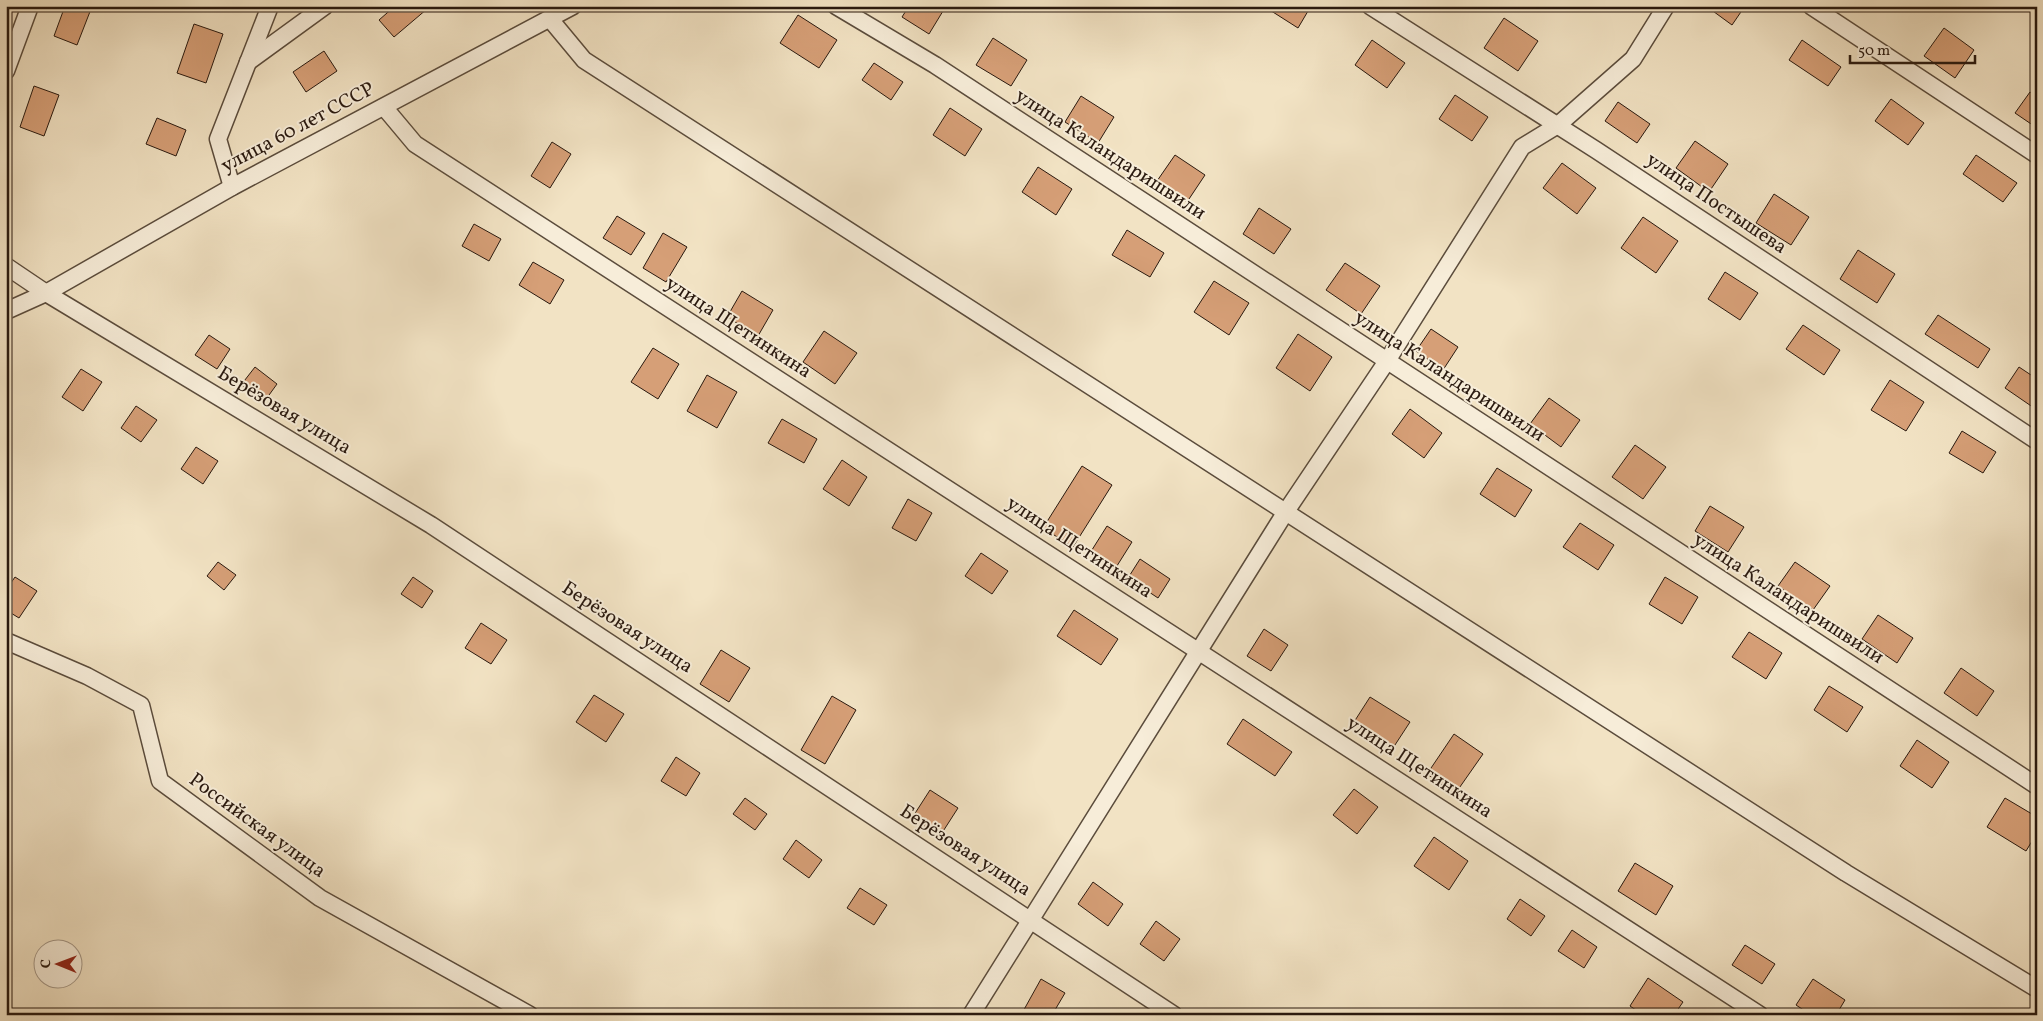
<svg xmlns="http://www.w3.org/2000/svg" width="2043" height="1021" font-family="Vollkorn,serif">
  <rect width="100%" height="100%" fill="#f2e3c4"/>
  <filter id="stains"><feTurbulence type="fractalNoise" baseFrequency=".004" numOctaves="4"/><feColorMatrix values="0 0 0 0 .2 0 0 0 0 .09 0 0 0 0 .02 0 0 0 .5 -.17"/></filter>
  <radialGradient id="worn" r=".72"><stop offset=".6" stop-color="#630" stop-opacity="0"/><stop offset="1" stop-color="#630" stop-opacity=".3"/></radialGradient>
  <g fill="#d69f77" stroke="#29190f">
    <polygon points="65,6 83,6 91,9 77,45 54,36"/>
    <polygon points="395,6 425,6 427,9 394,37 379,20"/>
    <polygon points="909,6 935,6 943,11 929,34 902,17"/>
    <polygon points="1266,6 1311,6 1298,28 1265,7"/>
    <polygon points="1706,6 1745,6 1732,25"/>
    <polygon points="798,15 837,40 819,68 780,43"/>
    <polygon points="1504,18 1538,41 1518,71 1484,48"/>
    <polygon points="194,24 223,34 206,83 177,73"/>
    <polygon points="1944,28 1974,50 1955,78 1924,56"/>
    <polygon points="993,38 1027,60 1011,86 976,65"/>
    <polygon points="1372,40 1405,63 1387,88 1355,65"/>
    <polygon points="1802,40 1841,67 1828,86 1789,60"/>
    <polygon points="324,51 337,71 306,92 293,72"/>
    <polygon points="874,63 903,82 891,100 862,80"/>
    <polygon points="34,86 59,95 44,136 20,127"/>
    <polygon points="2030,92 2037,97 2037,128 2015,113"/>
    <polygon points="1455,95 1488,117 1472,141 1439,119"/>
    <polygon points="1081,96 1114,117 1098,143 1065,122"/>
    <polygon points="1891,99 1924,123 1908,145 1875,121"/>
    <polygon points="1618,102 1650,124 1637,143 1605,121"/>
    <polygon points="950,108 982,129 965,156 933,135"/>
    <polygon points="157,118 186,130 176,156 146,144"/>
    <polygon points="1695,141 1728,164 1709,192 1676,168"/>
    <polygon points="552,142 571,154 550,188 531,176"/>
    <polygon points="1175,155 1205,175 1187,202 1157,181"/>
    <polygon points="1976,155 2017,183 2003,202 1963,174"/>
    <polygon points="1562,163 1596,188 1577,214 1543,188"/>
    <polygon points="1038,167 1072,189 1056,215 1022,192"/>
    <polygon points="1774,194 1809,217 1791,245 1756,223"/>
    <polygon points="1259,208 1291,229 1274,254 1243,234"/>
    <polygon points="617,216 645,233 631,255 603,238"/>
    <polygon points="1643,217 1678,241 1656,273 1621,248"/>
    <polygon points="474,224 501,239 489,261 462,246"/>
    <polygon points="1127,230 1164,253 1150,277 1112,255"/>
    <polygon points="663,233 687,247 666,282 643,268"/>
    <polygon points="1858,250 1895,274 1877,303 1840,279"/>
    <polygon points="533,262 564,280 550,304 519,285"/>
    <polygon points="1345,263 1380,286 1361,314 1326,290"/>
    <polygon points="1725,272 1758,293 1740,320 1708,299"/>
    <polygon points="1214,281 1249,303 1229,335 1194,312"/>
    <polygon points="742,291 773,310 758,336 727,317"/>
    <polygon points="1938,315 1990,349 1978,368 1925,334"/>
    <polygon points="1803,325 1840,350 1824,375 1786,349"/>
    <polygon points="1431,329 1458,347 1443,370 1416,351"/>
    <polygon points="824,331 857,353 835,384 803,362"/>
    <polygon points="1298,334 1332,357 1310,391 1276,368"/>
    <polygon points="209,335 230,349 217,369 195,355"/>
    <polygon points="653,348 679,364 658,399 631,382"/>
    <polygon points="255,367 277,384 264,402 241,385"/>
    <polygon points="2019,367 2037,379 2037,410 2005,388"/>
    <polygon points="81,369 102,382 83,411 62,397"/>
    <polygon points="707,375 737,392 717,428 687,411"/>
    <polygon points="1890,380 1924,402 1906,431 1871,410"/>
    <polygon points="1549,398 1580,420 1561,447 1530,424"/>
    <polygon points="136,406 157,420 141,442 121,428"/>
    <polygon points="1410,409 1442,433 1424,458 1392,434"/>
    <polygon points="782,419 817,439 804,463 768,443"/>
    <polygon points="1962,431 1996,452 1983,473 1949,453"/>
    <polygon points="1635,445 1666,467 1643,499 1612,477"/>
    <polygon points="196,447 218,461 203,484 181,469"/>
    <polygon points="842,460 867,477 849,506 823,489"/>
    <polygon points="1082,466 1112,485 1073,547 1043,528"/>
    <polygon points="1497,468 1532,490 1515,517 1480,494"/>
    <polygon points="908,499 932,513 916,541 892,528"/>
    <polygon points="1710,506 1744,527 1728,552 1695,531"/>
    <polygon points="1580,523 1614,545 1598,570 1563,547"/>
    <polygon points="1107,526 1132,542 1115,569 1090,553"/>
    <polygon points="981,553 1008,571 992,594 965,576"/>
    <polygon points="1140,559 1170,579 1158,598 1128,578"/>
    <polygon points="218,562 236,575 224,590 207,576"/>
    <polygon points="1795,562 1830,586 1813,610 1778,586"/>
    <polygon points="15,577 37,591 19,618 6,610 6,590"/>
    <polygon points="413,577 433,591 422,608 401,594"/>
    <polygon points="1665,577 1698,597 1682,624 1649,604"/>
    <polygon points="1074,610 1118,639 1101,665 1057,636"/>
    <polygon points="1878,615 1913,638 1897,663 1862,639"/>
    <polygon points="481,623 507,640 491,664 465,648"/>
    <polygon points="1264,629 1288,645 1271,671 1247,656"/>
    <polygon points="1749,632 1782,653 1766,679 1732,657"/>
    <polygon points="721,650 750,668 729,702 700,684"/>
    <polygon points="1961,668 1994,691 1977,716 1944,693"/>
    <polygon points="1829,686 1863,707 1847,732 1814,710"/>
    <polygon points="594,695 624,714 606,742 576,722"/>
    <polygon points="832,696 856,710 825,764 801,750"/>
    <polygon points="1370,697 1410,722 1393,748 1354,722"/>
    <polygon points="1243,719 1292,752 1275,776 1227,744"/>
    <polygon points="1454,734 1483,754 1455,794 1427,774"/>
    <polygon points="1917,740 1949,762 1932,788 1900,766"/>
    <polygon points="676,757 700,773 686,796 661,781"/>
    <polygon points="1354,789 1378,807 1357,834 1333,815"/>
    <polygon points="930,790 958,808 940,836 912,818"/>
    <polygon points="745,798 767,814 755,830 733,814"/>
    <polygon points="2005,798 2037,817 2037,833 2026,851 1987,827"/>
    <polygon points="1434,837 1468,861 1449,890 1414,866"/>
    <polygon points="796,840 822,860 809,878 783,859"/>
    <polygon points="1635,863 1673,886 1656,915 1618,891"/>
    <polygon points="1093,882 1123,904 1108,926 1078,904"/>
    <polygon points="860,888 887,905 874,925 847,908"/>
    <polygon points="1520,899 1545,916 1531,936 1507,919"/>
    <polygon points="1156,921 1180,939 1164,961 1140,944"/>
    <polygon points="1572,930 1597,947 1584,968 1558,951"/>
    <polygon points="1745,945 1775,964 1762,984 1732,965"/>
    <polygon points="1648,978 1683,1002 1674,1015 1643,1015 1630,1006"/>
    <polygon points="1041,979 1065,993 1052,1015 1021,1015"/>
    <polygon points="1813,979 1845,1000 1836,1015 1811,1015 1796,1005"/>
  </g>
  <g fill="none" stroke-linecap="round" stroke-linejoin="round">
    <defs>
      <g id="street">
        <polyline points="836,6 935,65 2037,786"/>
        <polyline points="1370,6 1596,150 2037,441"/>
        <polyline points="1811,6 2037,155"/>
        <polyline points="550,19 584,60 1846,873 2037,989"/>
        <polyline points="248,62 325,6"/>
        <polyline points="6,71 30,6"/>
        <polyline points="384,107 415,144 1760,1015"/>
        <polyline points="232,187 218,139 270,6"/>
        <polyline points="6,266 46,293 431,525 1174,1015"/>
        <polyline points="6,311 46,293 232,187 573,6"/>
        <polyline points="6,641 87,676 141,705 160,781 320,898 530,1015"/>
        <polyline points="971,1015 1285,513 1387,361 1522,147 1558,125 1633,59 1666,6"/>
      </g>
    </defs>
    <use href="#street" stroke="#5b4c3c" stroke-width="19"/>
    <use href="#street" stroke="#f7edd9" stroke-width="16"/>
  </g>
  <g text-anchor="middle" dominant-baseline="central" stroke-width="4" stroke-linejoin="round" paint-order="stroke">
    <g font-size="20" fill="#29190f" stroke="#f7edd9">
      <text transform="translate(298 128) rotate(-28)">улица 60 лет СССР</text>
      <text transform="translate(1110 155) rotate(33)">улица Каландаришвили</text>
      <text transform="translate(1716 204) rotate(34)">улица Постышева</text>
      <text transform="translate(738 328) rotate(33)">улица Щетинкина</text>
      <text transform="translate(1449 377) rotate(33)">улица Каландаришвили</text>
      <text transform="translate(284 411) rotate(31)">Берёзовая улица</text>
      <text transform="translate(1079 548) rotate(33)">улица Щетинкина</text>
      <text transform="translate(1788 599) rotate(33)">улица Каландаришвили</text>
      <text transform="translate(627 628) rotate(33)">Берёзовая улица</text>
      <text transform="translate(1419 768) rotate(33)">улица Щетинкина</text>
      <text transform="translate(257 826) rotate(36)">Российская улица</text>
      <text transform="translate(965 851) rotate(33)">Берёзовая улица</text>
    </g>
  </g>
  <rect width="2043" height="1021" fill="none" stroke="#f2e3c4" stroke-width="25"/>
  <rect x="8" y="8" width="2028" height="1006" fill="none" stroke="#29190f" stroke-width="2.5"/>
  <rect x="12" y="12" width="2018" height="996" fill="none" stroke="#29190f"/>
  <g transform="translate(58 964) rotate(271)"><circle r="24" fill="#f7edd9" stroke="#a59888"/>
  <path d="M0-4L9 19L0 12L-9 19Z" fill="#8f2418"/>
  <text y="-8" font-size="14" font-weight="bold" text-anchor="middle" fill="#29190f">С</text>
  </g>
  <path d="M1850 55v8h125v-8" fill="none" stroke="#29190f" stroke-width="2.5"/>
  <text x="1858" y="55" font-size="15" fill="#29190f" stroke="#f7edd9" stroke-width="4" paint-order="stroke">50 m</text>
  <rect width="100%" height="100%" filter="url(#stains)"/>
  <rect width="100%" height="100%" fill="url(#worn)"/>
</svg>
